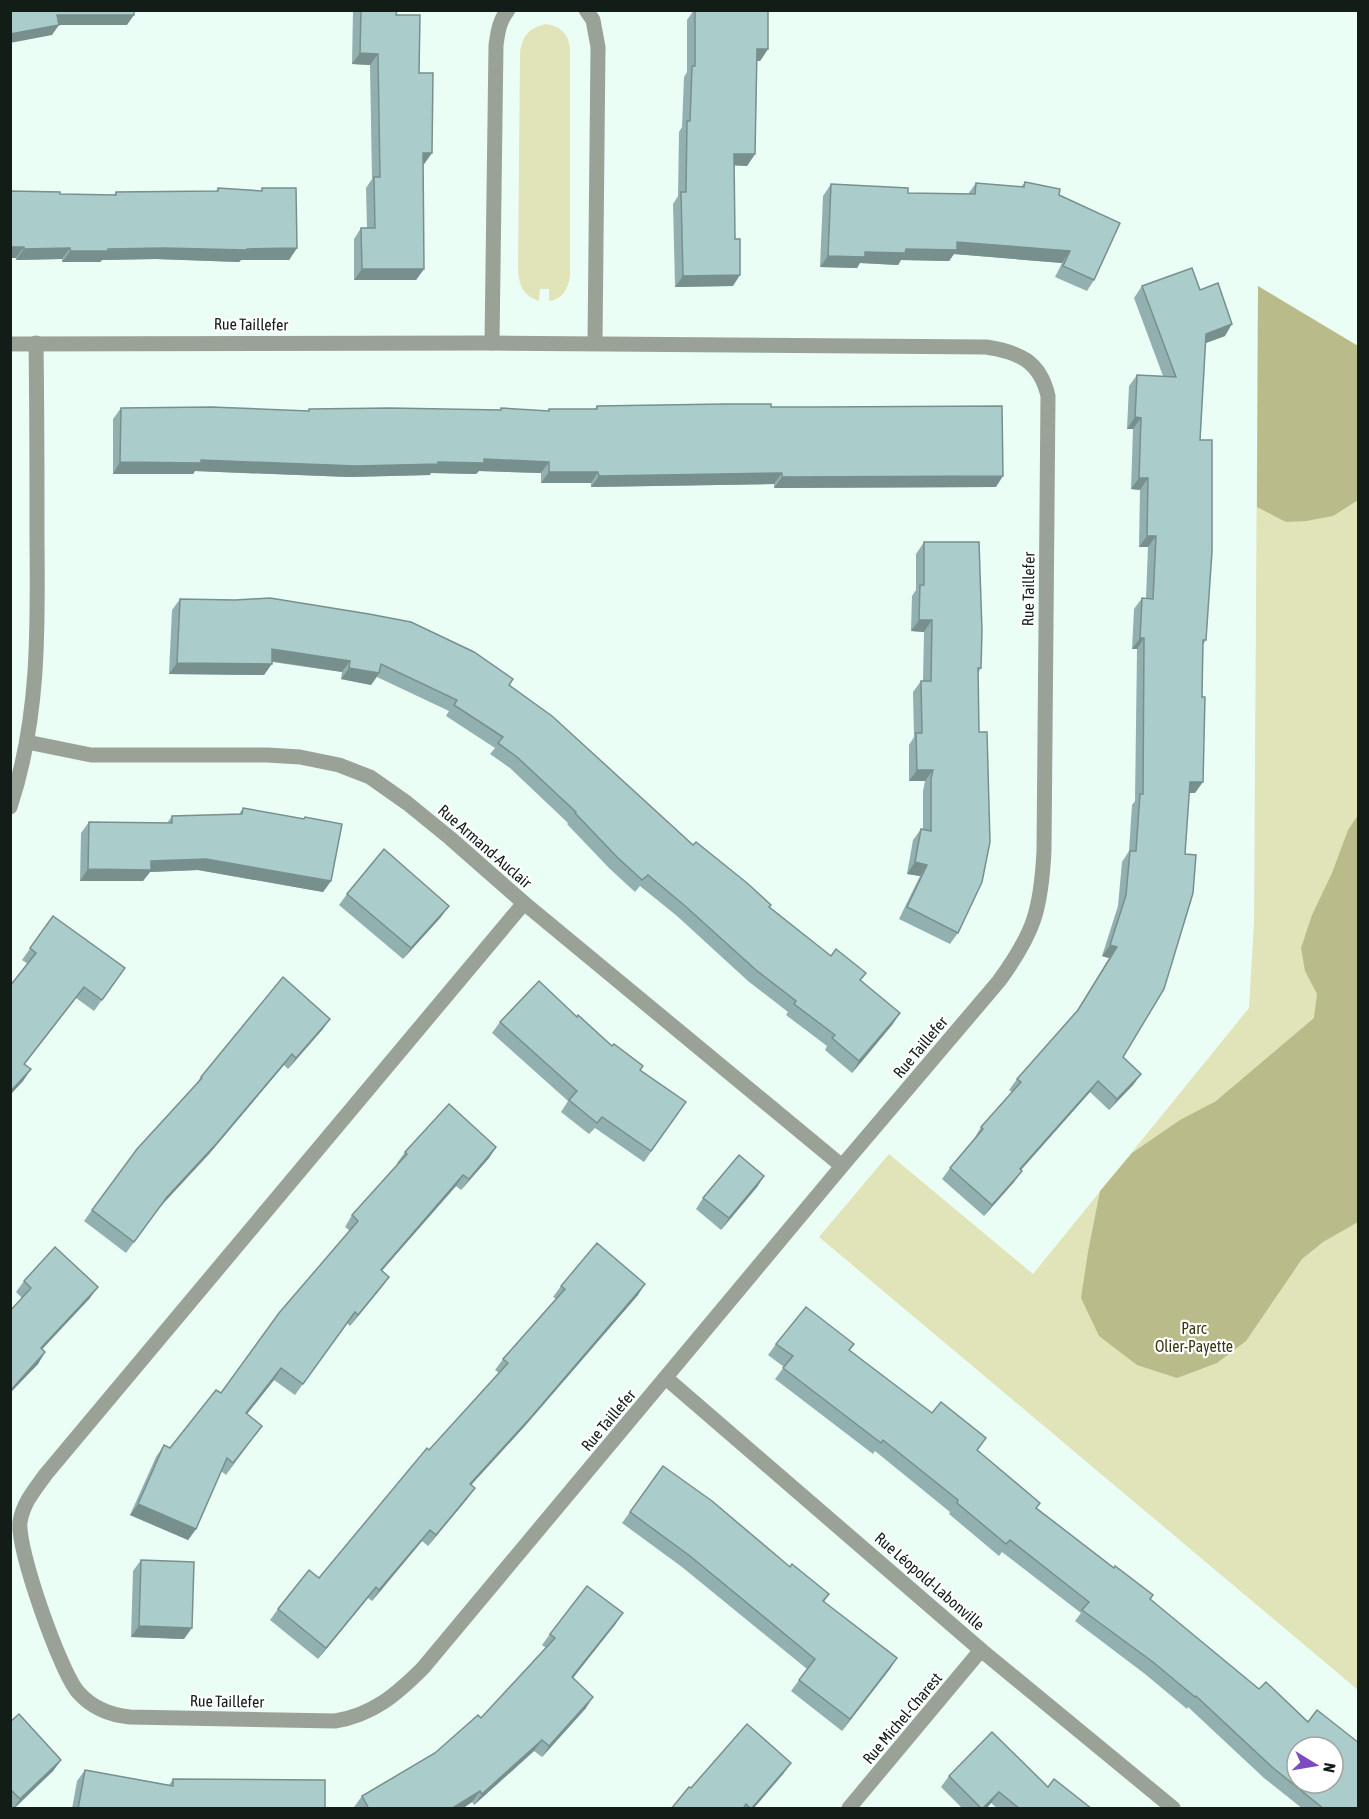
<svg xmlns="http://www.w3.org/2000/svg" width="1369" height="1819" font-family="'Asap Condensed',sans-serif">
  <rect width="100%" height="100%" fill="#ebfef5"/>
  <g fill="#e1e3b9">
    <path d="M 546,24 C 560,26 569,34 570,49 L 570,276 C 568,289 563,299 549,301 L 549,289 L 540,289 L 539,301 C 522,295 519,285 518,268 L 520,52 C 523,35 529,28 546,24 Z"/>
    <polygon points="1258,286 1358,346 1358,1690 819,1237 889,1154 1033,1274 1249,1008 1254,922"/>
  </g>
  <g fill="#b9bc8a">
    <polygon points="1258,286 1358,346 1358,500 1333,516 1306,521 1286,522 1257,507"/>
    <polygon points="1358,815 1358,1222 1323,1242 1302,1259 1246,1341 1217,1363 1177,1378 1137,1365 1099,1336 1081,1298 1088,1252 1100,1191 1132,1153 1180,1120 1216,1101 1314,1018 1317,994 1305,971 1301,948 1312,915 1332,873 1348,830"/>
  </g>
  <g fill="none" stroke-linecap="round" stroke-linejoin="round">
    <g stroke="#9aa297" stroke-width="15">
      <polyline points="586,10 593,20 598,47 595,343"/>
      <path d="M 492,343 L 496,45 C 498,32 499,21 508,10"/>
      <path d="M 10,344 L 492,343 L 986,347 C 1019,352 1040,361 1048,396 L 1044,851 C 1041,910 1034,933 999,981 L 842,1166 L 423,1668 C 397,1694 373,1715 335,1721 L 130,1717 C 109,1715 92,1708 78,1692 C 60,1671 17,1549 20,1522 C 23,1503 35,1489 46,1474 L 524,903"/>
      <polyline points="27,742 91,755 267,755 300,757 339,765 370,777 407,803 450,838 524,903 842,1166"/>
      <path d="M 10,807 C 39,721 38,630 37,540 C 37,474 37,409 36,343"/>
      <polyline points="666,1378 981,1650 1173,1808"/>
      <polyline points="849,1808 981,1650"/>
    </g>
  </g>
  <g fill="#92b0af">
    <polygon points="353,10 397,10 396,15 419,73 432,153 424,164 423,164 424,269 416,280 354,280 354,239 361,228 367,228 366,188 372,179 370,65 352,64"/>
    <polygon points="694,10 768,10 768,49 760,61 757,61 755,154 747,166 734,165 733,286 675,287 673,204 678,196 679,132 682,127 684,77 687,72 687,20"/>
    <polygon points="1025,182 1059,195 1094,280 1087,291 1055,277 1062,263 954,254 949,261 901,260 898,265 860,263 857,268 820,267 823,196 831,184 908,193 968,194 976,183 1021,187"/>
    <polygon points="218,188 261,191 262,188 297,248 289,260 241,260 239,262 156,259 102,260 100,262 62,262 62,259 16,260 16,258 10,258 10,191 60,194 114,195 116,192 216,191"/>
    <polygon points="1142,286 1200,290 1225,336 1205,343 1200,440 1206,640 1203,645 1195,793 1189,793 1123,1057 1141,1074 1133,1085 1109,1110 1090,1092 1021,1170 1022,1171 1014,1182 984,1216 942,1179 950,1168 975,1139 974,1139 981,1127 1012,1092 1009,1090 1017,1079 1075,1014 1109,958 1102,956 1118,906 1122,862 1129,851 1132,805 1135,801 1137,649 1132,649 1134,609 1142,598 1146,598 1148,547 1139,547 1140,490 1131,489 1133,429 1127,429 1129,386 1137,375 1163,376 1134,298"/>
    <polygon points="597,406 771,407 996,487 774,488 774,484 591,487 591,483 541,483 541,473 479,471 476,474 431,473 430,475 349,477 195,471 193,474 113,474 113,419 121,408 308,411 309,409 500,410 501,408 548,411 549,409 595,409"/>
    <polygon points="924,542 981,668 978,673 958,933 950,944 899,919 920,876 907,874 913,840 921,829 923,829 923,791 925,781 909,781 909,745 914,737 913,692 921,681 923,681 924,632 911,631 912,596 916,590 916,554"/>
    <polygon points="180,599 509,685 693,845 861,980 900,1013 892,1025 852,1073 825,1050 827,1046 786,1015 788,1012 748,981 677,916 640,886 635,892 609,868 567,824 568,823 510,768 490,754 495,748 446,716 449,711 377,677 371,685 341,679 342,672 272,662 264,675 169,674 172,610"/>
    <polygon points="243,808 303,819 305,817 331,881 323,892 198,870 150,872 143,881 80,881 81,833 89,822 167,823 172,816 239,814"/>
    <polygon points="347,894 441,917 403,959 339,905"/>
    <polygon points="53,916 125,968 94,1011 76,998 25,1064 31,1069 23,1081 10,1095 10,986 28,964 22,960"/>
    <polygon points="577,1017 640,1070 686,1102 644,1162 595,1128 589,1134 561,1112 568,1101 492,1033 500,1022"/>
    <polygon points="330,1019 322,1030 288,1069 284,1065 209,1154 159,1208 126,1253 84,1221 92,1210 193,1088 201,1077"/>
    <polygon points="496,1147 489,1158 461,1190 456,1186 382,1270 389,1277 381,1288 350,1326 347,1323 295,1395 274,1380 247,1414 262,1426 226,1475 221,1471 196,1529 188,1540 130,1515 156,1457 164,1445 170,1448 221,1393 350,1231 345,1227 352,1215 398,1164 397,1163 405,1152"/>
    <polygon points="764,1176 757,1187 721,1230 696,1209 703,1198"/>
    <polygon points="24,1281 90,1298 42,1349 45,1352 38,1364 10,1393 10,1311 22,1298 16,1292"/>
    <polygon points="561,1286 638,1295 524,1427 471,1485 467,1499 428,1546 422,1541 372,1601 368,1598 318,1659 270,1620 278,1609 319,1578 429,1450 499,1373 495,1370 503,1359 556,1299 553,1297"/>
    <polygon points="776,1344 850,1350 978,1450 1037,1508 1150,1599 1359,1809 1303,1809 1264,1778 1188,1707 1187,1709 1145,1674 1075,1621 1081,1613 1002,1552 999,1556 949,1514 950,1512 875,1451 873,1454 775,1379 784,1367 768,1355"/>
    <polygon points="663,1466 790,1567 829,1594 824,1602 897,1658 842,1731 791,1691 807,1669 682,1567 622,1523"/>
    <polygon points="141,1560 184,1639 131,1637 133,1571"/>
    <polygon points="623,1613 573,1678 586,1708 542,1757 534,1751 474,1805 472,1802 462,1809 354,1809 354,1807 362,1796 435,1753 481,1718 546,1648 542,1645 550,1634"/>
    <polygon points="10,1722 61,1760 53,1771 14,1809 10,1809"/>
    <polygon points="791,1763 783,1774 753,1809 671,1809 691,1788"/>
    <polygon points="85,1770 169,1785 173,1779 325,1809 72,1809 77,1781"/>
    <polygon points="949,1776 1048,1787 1092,1809 998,1809 991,1803 986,1809 963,1809 941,1787"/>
  </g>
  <g fill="#77908e">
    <polygon points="57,15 134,15 127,25 50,25"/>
    <polygon points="59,25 52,35 10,43 10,34"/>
    <polygon points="757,49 768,49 760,61 750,61"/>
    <polygon points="360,53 378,54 370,65 352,64"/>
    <polygon points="423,153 432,153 424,164 415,165"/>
    <polygon points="734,154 755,154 747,166 726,165"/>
    <polygon points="957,242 1070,251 1062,263 954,254 949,261 901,260 898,265 860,263 857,268 820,267 828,256 906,249"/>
    <polygon points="10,247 24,247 16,258 10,258"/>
    <polygon points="70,248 62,259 16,260 24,249"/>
    <polygon points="164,248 247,249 297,248 289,260 241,260 239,262 156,259 102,260 100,262 62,262 70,251"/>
    <polygon points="362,269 424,269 416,280 354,280"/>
    <polygon points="740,275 733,286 675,287 683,276"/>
    <polygon points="1232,324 1225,336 1198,346 1206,334"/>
    <polygon points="1135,417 1141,418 1133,429 1127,429"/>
    <polygon points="484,459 549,462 541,473 479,471 476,474 431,473 430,475 349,477 195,471 193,474 113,474 120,462 201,460 438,462"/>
    <polygon points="549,472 598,472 591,483 541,483"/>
    <polygon points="782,473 774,484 591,487 599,476"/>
    <polygon points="1003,476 996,487 774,488 782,477"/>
    <polygon points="1139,478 1148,478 1140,490 1131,489"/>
    <polygon points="1147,536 1156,536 1148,547 1139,547"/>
    <polygon points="919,620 932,620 924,632 911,631"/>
    <polygon points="1140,638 1144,638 1137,649 1132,649"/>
    <polygon points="272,649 350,661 342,672 264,660"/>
    <polygon points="177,663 272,664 264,675 169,674"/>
    <polygon points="349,668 379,673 371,685 341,679"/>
    <polygon points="917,770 933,770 925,781 909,781"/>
    <polygon points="1190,782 1203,782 1195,793 1182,793"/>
    <polygon points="206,859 331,881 323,892 198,870 150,872 143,881 80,881 88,869 151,861"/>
    <polygon points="915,862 927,865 920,876 907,874"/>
    <polygon points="449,906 441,917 403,959 411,948"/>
    <polygon points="1110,945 1117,947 1109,958 1102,956"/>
    <polygon points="84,987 76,998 16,1075 24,1064"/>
    <polygon points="900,1013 892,1025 852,1073 859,1061"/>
    <polygon points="330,1019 322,1030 288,1069 296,1058"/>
    <polygon points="292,1054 284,1065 209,1154 159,1208 126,1253 167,1197"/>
    <polygon points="31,1069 23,1081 10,1095 10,1092"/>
    <polygon points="1141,1074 1133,1085 1109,1110 1117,1099"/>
    <polygon points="1098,1081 1090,1092 1012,1180 1020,1169"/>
    <polygon points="496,1147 489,1158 461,1190 469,1179"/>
    <polygon points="1022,1171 1014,1182 984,1216 992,1205"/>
    <polygon points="463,1175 456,1186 373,1281 381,1270"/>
    <polygon points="764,1176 757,1187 721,1230 729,1218"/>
    <polygon points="389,1277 381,1288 350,1326 358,1315"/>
    <polygon points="645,1284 638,1295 524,1427 462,1495 470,1484"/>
    <polygon points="98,1287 90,1298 33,1359 41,1348"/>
    <polygon points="45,1352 38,1364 10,1393 11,1390"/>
    <polygon points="281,1368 274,1380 239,1424 246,1413"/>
    <polygon points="475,1488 467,1499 428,1546 436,1535"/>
    <polygon points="138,1504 196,1529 188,1540 130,1515"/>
    <polygon points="430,1530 422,1541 372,1601 379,1590"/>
    <polygon points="376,1587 368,1598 318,1659 326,1648"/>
    <polygon points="623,1613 615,1625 565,1688 572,1677"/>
    <polygon points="139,1626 192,1628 184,1639 131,1637"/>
    <polygon points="897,1658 890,1669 842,1731 850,1719"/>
    <polygon points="593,1697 586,1708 542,1757 549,1746"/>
    <polygon points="542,1740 534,1751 474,1805 482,1794"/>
    <polygon points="61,1760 53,1771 13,1809 20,1799"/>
    <polygon points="791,1763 783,1774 753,1809 751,1809"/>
    <polygon points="480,1791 472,1802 462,1809 451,1809"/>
    <polygon points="999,1792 991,1803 986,1809 983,1809"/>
  </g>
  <g fill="#aacdcb" stroke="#77908e" stroke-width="1.5" fill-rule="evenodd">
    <polygon points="10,10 134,10 134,15 57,15 59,25 10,34"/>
    <polygon points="361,10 397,10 396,15 420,15 419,73 433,73 432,153 423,153 424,269 362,269 361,228 375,228 374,177 380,177 378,54 360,53"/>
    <polygon points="695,10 768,10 768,49 757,49 755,154 734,154 735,239 740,239 740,275 683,276 681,192 686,192 687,121 690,121 692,66 695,66"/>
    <polygon points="1025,182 1060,189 1059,195 1120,223 1094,280 1063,266 1070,251 957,242 957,250 906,249 905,253 865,252 865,257 828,256 831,184 908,188 908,193 975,194 976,183 1024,187"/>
    <polygon points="218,188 262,191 262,188 296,188 297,248 247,249 247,250 164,248 108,249 108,251 70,251 70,248 24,249 24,247 10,247 10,191 60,192 60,194 116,195 116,192 218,191"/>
    <polygon points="1192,268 1200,290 1218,283 1232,324 1206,334 1200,440 1212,440 1212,551 1206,640 1203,640 1202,697 1205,697 1203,782 1190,782 1185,854 1196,855 1193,893 1164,989 1123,1057 1141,1074 1117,1099 1098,1081 1020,1169 1022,1171 992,1205 950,1168 983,1129 981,1127 1021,1082 1017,1079 1078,1010 1117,947 1110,945 1126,895 1130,851 1136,851 1140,794 1143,794 1144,638 1140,638 1142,598 1153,599 1156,536 1147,536 1148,478 1139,478 1141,418 1135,417 1137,375 1176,377 1142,286"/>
    <polygon points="725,404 771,404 771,407 817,407 1002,406 1003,476 782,477 782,473 599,476 598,472 549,472 549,462 484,459 484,463 438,462 438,464 356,466 201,460 201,463 120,462 121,408 211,407 309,411 309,409 390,408 501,410 501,408 549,411 549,409 597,409 597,406"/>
    <polygon points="924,542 979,542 982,631 981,668 978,668 979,732 987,732 990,842 982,882 958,933 907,907 927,865 915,862 921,829 931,831 931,779 933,770 917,770 916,733 922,733 921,681 931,681 932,620 919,620 920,585 924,585"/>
    <polygon points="270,598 369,614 411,622 474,652 513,679 509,685 552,716 693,845 696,842 747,883 771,905 769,907 831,956 836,949 866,973 860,980 900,1013 859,1061 832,1038 835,1035 794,1004 796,1001 756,970 684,905 648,875 642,880 617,857 575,813 576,812 517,757 498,743 503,737 454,705 457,700 381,664 379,673 349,668 350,661 272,649 272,664 177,663 180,599 235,600"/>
    <polygon points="243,808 304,819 305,817 342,824 331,881 206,859 151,861 151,870 88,869 89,822 172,823 172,816 242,814"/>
    <polygon points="384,849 449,906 411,948 347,894"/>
    <polygon points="53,916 125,968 102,1000 84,987 24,1064 31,1069 10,1092 10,986 36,953 30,948"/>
    <polygon points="283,977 330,1019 296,1058 292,1054 217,1143 167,1197 134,1242 92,1210 137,1149 202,1078 201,1077"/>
    <polygon points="539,981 577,1017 578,1015 612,1046 614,1044 643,1066 640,1070 686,1102 651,1151 602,1117 597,1123 569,1100 577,1091 500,1022"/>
    <polygon points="449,1104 496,1147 469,1179 463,1175 381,1270 389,1277 358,1315 355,1312 303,1384 281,1368 246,1413 262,1426 233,1463 227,1458 196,1529 138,1504 164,1445 170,1448 216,1390 221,1393 279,1313 358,1221 352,1215 407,1154 405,1152"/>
    <polygon points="739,1155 764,1176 729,1218 703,1198"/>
    <polygon points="597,1243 645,1284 532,1416 470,1484 475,1488 436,1535 430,1530 379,1590 376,1587 326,1648 278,1609 309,1570 319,1578 427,1448 429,1450 508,1363 503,1359 565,1289 561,1286"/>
    <polygon points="55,1247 98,1287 41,1348 45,1352 11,1390 10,1311 31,1288 24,1281"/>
    <path d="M 806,1307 L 854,1344 L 849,1350 L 932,1413 L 941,1402 L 986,1438 L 977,1450 L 1040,1503 L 1036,1508 L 1114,1568 L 1115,1566 L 1153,1595 L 1150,1599 L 1259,1689 L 1266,1682 L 1308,1722 L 1317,1710 L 1359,1743 L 1359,1809 L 1324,1809 L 1272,1767 L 1196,1696 L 1195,1697 L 1153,1662 L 1082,1610 L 1089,1602 L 1010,1540 L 1006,1544 L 957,1503 L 958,1500 L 883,1440 L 881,1443 L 783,1368 L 793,1356 L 776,1344 ZM 1297,1747 L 1333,1747 L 1333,1783 L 1297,1783 Z"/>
    <polygon points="663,1466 712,1501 790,1567 792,1564 829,1594 823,1601 897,1658 850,1719 799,1680 815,1659 690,1556 630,1512"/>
    <polygon points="141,1560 194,1562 192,1628 139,1626"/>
    <polygon points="587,1586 623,1613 572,1677 593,1697 549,1746 542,1740 482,1794 480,1791 451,1809 369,1809 362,1796 435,1753 478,1715 481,1718 555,1638 550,1634"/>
    <polygon points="19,1714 61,1760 20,1799 10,1789 10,1722"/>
    <polygon points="747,1724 791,1763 751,1809 746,1804 743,1809 671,1809 689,1787 691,1788"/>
    <polygon points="992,1732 1048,1787 1054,1779 1092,1809 1020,1809 999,1792 982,1809 949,1776"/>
    <polygon points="85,1770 173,1786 173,1779 325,1780 325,1809 78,1809"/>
  </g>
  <g text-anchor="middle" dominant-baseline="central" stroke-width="4.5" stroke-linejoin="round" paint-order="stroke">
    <g font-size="16" fill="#121d18" stroke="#fff">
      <text transform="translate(251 324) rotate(1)">Rue Taillefer</text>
      <text transform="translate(1028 589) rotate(-89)">Rue Taillefer</text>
      <text transform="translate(485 846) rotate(41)">Rue Armand-Auclair</text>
      <text transform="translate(920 1047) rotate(-50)">Rue Taillefer</text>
      <text transform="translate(608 1420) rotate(-50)">Rue Taillefer</text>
      <text transform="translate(930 1581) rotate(41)">Rue Léopold-Labonville</text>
      <text transform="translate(227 1701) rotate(1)">Rue Taillefer</text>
      <text transform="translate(902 1718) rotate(-50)">Rue Michel-Charest</text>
    </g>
    <g font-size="16" fill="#373810" stroke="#fff">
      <text x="1194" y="1328">Parc<tspan x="1194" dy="18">Olier-Payette</tspan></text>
    </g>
  </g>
  <rect width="1369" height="1819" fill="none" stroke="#121d18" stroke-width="24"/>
  <g transform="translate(1315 1765) rotate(101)"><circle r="28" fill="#ffffff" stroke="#a0a5a3" stroke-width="1.5"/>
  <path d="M0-4.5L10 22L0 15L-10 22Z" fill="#7d4ac2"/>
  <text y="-9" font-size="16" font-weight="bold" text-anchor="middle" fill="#121d18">N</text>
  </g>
</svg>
